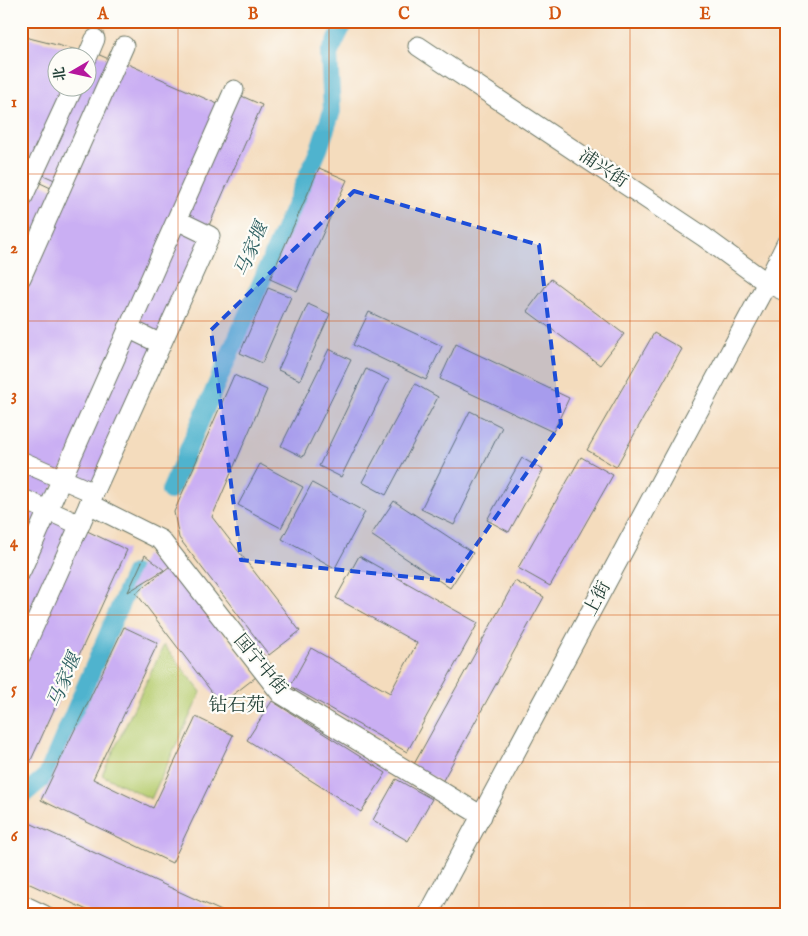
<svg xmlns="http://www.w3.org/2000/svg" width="808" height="936" font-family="'IM FELL English','Noto Serif SC',serif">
  <rect width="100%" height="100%" fill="#fdfcf7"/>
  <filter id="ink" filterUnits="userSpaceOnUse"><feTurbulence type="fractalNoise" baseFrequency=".02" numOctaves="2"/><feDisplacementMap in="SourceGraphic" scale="10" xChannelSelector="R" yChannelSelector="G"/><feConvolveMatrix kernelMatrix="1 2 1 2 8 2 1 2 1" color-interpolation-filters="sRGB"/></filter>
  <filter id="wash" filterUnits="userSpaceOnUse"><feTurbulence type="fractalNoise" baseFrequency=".0096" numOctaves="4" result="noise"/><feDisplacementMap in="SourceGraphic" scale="20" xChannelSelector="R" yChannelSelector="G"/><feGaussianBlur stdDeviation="1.12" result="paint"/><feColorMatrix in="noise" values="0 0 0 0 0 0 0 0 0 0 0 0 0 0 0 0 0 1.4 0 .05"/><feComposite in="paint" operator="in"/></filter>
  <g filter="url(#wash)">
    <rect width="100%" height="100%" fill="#f4dcbd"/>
    <polygon fill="#b7cd71" stroke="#6b8552" points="164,645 201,692 151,799 102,775"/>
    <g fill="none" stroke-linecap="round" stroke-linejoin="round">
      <g stroke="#4fb3ce" stroke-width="18">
        <polyline points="170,491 319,149 332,111 329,54 345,21"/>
        <polyline points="21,797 47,775 134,573"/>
      </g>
    </g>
    <g id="blocks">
      <g fill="#caaff3">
        <polygon points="21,36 85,52 82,58 58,58 58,88 69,88 21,191"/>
        <polygon points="93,52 113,61 59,182 39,173 77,88 88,88 88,64"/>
        <polygon points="121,61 222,106 60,474 21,456 21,287"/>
        <polygon points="237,94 262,105 207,230 183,219"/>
        <polygon points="319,168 347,180 297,291 270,279"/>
        <polygon points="36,181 55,190 21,266 21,213"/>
        <polygon points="180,225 205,237 159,338 134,327"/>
        <polygon points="551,279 624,334 600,365 527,311"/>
        <polygon points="268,288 291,297 262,363 240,353"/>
        <polygon points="308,304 330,314 300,380 278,370"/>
        <polygon points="369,312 442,346 426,380 353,345"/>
        <polygon points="654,333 682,349 616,467 587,450"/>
        <polygon points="132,334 156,345 93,487 68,476"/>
        <polygon points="456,344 569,398 553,432 440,379"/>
        <polygon points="329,349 351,360 303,457 281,446"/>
        <polygon points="366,369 389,380 341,477 319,466"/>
        <polygon points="234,375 267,390 212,517 300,631 269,655 179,538 174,512"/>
        <polygon points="415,384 438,397 386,495 362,482"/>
        <polygon points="470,411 502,427 454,525 421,509"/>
        <polygon points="581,457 613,475 550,586 518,568"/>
        <polygon points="522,458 543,470 509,532 487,520"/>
        <polygon points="21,464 56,480 45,505 21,494"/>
        <polygon points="260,464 303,487 281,528 238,505"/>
        <polygon points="312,483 365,512 335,568 282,539"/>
        <polygon points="394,501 473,553 450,588 371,535"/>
        <polygon points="21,502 44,512 21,563"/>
        <polygon points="49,516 75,527 21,646 21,578"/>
        <polygon points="83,529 127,550 21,782 21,664"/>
        <polygon points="145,555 164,570 128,592"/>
        <polygon points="359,556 478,623 407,752 290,686 311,648 390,693 417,643 336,598"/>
        <polygon points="170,566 256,677 221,704 136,593"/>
        <polygon points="515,581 544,597 442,782 413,766"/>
        <polygon points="124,627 158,643 93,779 153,808 196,717 233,735 172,863 41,800"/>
        <polygon points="272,701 386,773 361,812 247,740"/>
        <polygon points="396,779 432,799 408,841 373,820"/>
        <polygon points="21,819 230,915 98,915 21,880"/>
      </g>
    </g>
  </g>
  <g filter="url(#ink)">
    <use href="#blocks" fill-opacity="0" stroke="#6a7564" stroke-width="1"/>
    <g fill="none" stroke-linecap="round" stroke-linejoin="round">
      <defs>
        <g id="minor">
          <polyline points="418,46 704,237 767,283 787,292"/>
          <polyline points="87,58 95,39"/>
          <polyline points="21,201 73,88"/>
          <polyline points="21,278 124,46"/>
          <polyline points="128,328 161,344"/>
          <polyline points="21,461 94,493"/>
          <polyline points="21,498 80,525"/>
          <polyline points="89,504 161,540 281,694 482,816"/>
          <polyline points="21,571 234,90"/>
          <polyline points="21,655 210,236 177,220"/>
          <polyline points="21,904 44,915"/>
          <polyline points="428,915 767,283 787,242"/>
        </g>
      </defs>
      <use href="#minor" stroke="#6a7564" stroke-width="21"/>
      <use href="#minor" stroke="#fff" stroke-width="19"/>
    </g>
  </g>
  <path fill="#1d4ed8" fill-opacity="0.2" stroke="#1d4ed8" stroke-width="4" stroke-dasharray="10 6" stroke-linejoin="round" d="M 354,191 L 539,245 L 561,424 L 451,581 L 241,560 L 211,330 Z"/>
  <path fill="none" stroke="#d45610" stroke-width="1" stroke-opacity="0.55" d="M 178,21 L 178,915M 329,21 L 329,915M 479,21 L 479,915M 630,21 L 630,915M 21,174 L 787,174M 21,321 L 787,321M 21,468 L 787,468M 21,615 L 787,615M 21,762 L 787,762"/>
  <g text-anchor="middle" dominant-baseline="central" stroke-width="4.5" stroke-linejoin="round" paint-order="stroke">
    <g font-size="18" fill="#1f3d34" stroke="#fdfcf7">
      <text transform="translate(603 169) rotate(34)">浦兴街</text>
      <text transform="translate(598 599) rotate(-62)">上街</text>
      <text transform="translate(260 665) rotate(50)">国宁中街</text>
    </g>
    <g font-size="19" font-style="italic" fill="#2d6062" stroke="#fdfcf7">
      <text transform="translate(252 250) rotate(-67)">马家堰</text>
      <text transform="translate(65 681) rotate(-67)">马家堰</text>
    </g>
    <g font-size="19" fill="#1f3d34" stroke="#fdfcf7">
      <text x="237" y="706">钻石苑</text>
    </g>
  </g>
  <rect width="808" height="936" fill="none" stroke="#fdfcf7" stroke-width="55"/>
  <g transform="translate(72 72) rotate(261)"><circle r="24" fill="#fdfcf7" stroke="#a4b0a9"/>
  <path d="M0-4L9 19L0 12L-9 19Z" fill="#b5179e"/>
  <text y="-8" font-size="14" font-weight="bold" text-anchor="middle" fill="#1f3d34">北</text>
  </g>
  <rect x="28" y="28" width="752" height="880" fill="none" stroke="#d45610" stroke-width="2"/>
  <g font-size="16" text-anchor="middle" font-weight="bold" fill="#d45610">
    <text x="103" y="19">A</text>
    <text x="253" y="19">B</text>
    <text x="404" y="19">C</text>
    <text x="555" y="19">D</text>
    <text x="705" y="19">E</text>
    <text x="14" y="107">1</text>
    <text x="14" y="253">2</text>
    <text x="14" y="400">3</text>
    <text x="14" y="547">4</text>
    <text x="14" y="694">5</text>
    <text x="14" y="841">6</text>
  </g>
</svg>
